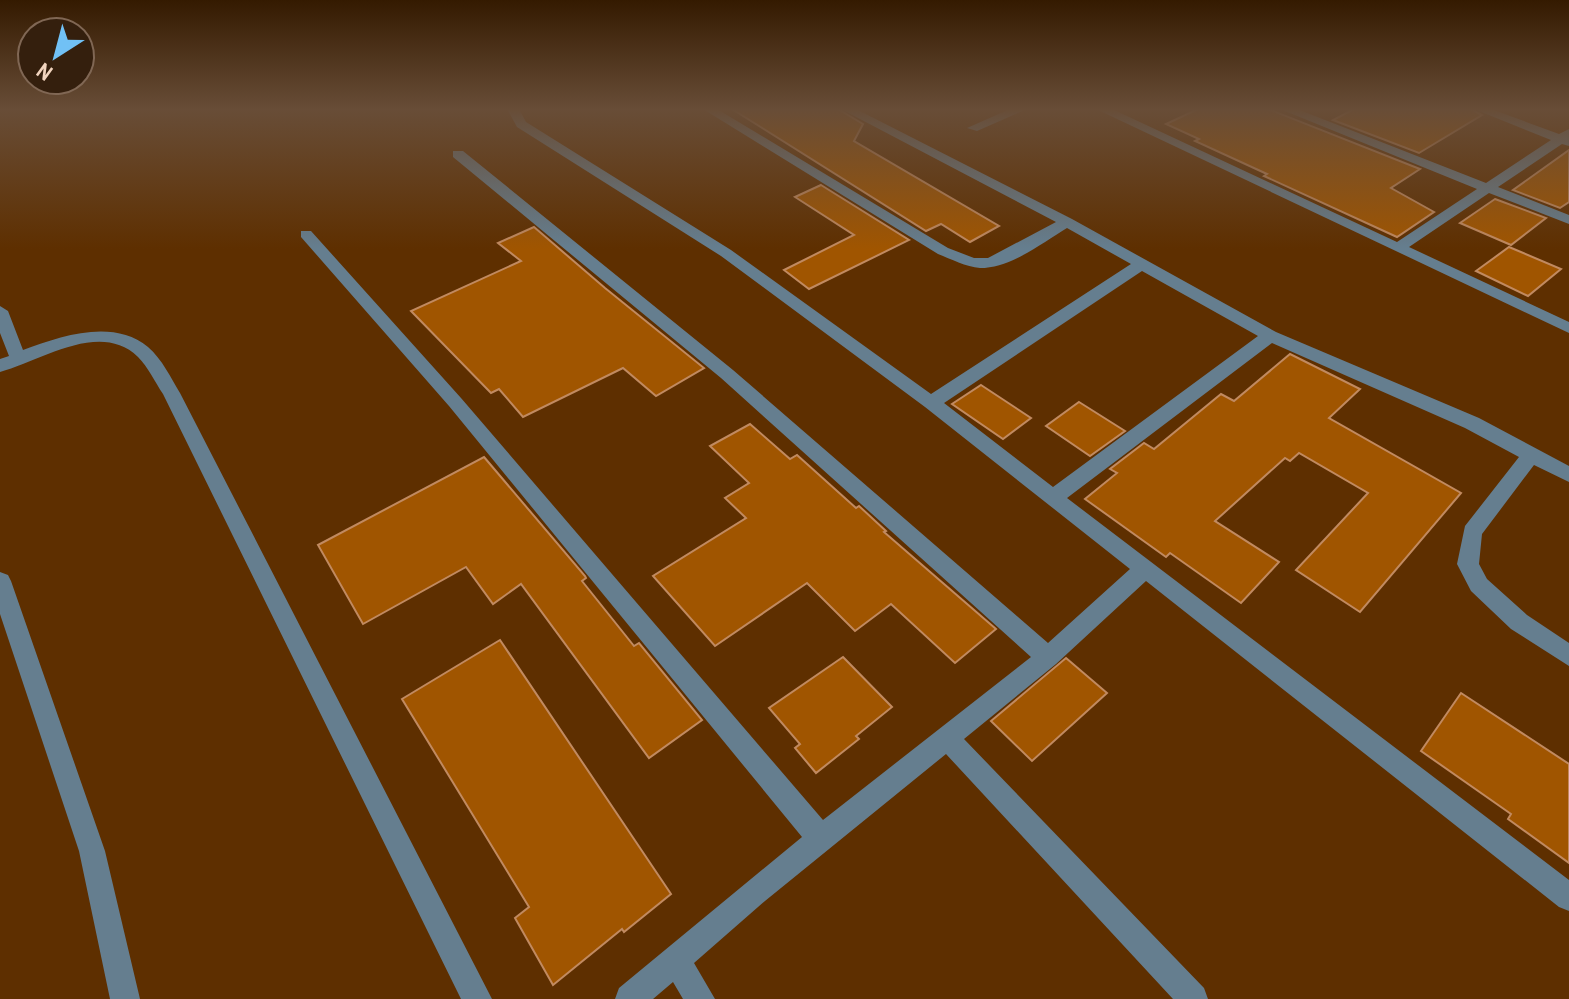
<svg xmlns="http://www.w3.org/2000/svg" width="1569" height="999" font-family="'Archivo Narrow',sans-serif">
  <rect width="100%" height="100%" fill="#5e2f00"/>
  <g fill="#a05500" stroke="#c18a60" stroke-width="2">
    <polygon points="732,109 838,109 863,124 854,141 999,226 970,242 941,224 926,231"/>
    <polygon points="1198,109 1268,109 1420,169 1391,188 1434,212 1397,237 1264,176 1267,174 1195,141 1199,139 1166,124"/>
    <polygon points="1354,109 1471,109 1482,115 1419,153 1333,120"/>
    <polygon points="1569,150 1569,202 1560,208 1513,190"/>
    <polygon points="821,185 909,240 809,289 784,270 854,235 795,197"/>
    <polygon points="1495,199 1546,218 1511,245 1460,223"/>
    <polygon points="534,227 605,288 704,368 656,396 623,368 523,417 499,389 491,393 411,311 521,261 498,243"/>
    <polygon points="1509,247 1561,269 1528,296 1476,271"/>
    <polygon points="1290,354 1360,389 1329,418 1461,493 1360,612 1296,570 1368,493 1299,453 1290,461 1285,458 1215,521 1279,562 1241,603 1170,553 1166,557 1085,499 1117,473 1110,469 1144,443 1154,449 1221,394 1234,401"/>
    <polygon points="981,385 1031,418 1003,439 952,404"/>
    <polygon points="1079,402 1125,431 1090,456 1046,426"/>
    <polygon points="750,424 790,459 797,455 856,508 859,506 886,531 884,532 996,629 955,663 891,604 855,631 807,583 715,646 653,576 746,518 725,498 749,483 710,446"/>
    <polygon points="484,457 585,576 586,578 582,581 634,646 639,643 702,720 649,758 521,584 493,604 466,567 363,624 318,545"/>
    <polygon points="500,640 671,894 624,932 622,929 553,985 515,918 529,907 402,699"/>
    <polygon points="843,657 892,707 856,736 859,739 816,773 795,748 800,744 769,708"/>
    <polygon points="1066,658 1107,693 1032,761 991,721"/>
    <polygon points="1461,693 1569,764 1569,863 1508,819 1511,814 1421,751"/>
  </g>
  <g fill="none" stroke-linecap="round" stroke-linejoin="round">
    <g fill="#657e8f" fill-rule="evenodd">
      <path d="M 507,109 L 519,109 L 526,122 L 731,250 L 931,394 L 1131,264 L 1067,228 C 1042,243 1011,268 980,268 C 966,267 951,259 938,254 L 703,109 L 717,109 L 948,248 L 974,258 L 988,258 L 1056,222 L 841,109 L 856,109 L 1072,219 L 1276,332 L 1479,418 L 1569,466 L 1569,482 L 1534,465 L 1482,534 L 1479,564 L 1487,579 L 1527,615 L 1569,643 L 1569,666 L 1511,629 L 1471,591 L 1457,564 L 1465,526 L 1519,457 L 1465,428 L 1272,343 L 1067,498 L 1569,880 L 1569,911 L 1559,907 L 1146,581 L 1056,664 L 964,739 L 1204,988 L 1208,999 L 1173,999 L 946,754 L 765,901 L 694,963 L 715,999 L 683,999 L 673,982 L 653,999 L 615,999 L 619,988 L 802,837 L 449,406 L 301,237 L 301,231 L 311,231 L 461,398 L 823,820 L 1031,657 L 721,378 L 453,157 L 453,151 L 463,151 L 733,370 L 1048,643 L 1130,569 L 925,407 L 721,256 L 517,127 ZM 1142,271 L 1258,336 L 1053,487 L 944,403 Z"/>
      <polygon points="1010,109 1027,109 977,131 967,128"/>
      <polygon points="1096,109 1112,109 1397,242 1477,189 1280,109 1297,109 1486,183 1551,140 1474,109 1491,109 1559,134 1569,129 1569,146 1562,144 1498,187 1569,215 1569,224 1489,193 1409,247 1569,322 1569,333"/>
      <path d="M 0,306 L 8,311 L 23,350 C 61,336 113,318 148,347 C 162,359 171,378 180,393 L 492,999 L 461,999 L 163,394 C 155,382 148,367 138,357 C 100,320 41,361 0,372 L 0,359 L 9,356 L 0,333 Z"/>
      <polygon points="0,572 8,575 11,581 105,851 140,999 110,999 79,851 0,614"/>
    </g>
  </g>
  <linearGradient id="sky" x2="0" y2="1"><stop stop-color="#341a00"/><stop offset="0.44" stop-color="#684d37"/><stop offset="1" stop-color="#684d37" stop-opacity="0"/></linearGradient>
  <rect width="1569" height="249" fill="url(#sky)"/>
  <g transform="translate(56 56) rotate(216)"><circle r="38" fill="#341f0d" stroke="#806754" stroke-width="2"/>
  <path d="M0-6L14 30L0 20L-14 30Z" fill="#71c1f5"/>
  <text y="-12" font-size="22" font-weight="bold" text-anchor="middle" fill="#f1d4be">N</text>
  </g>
</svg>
